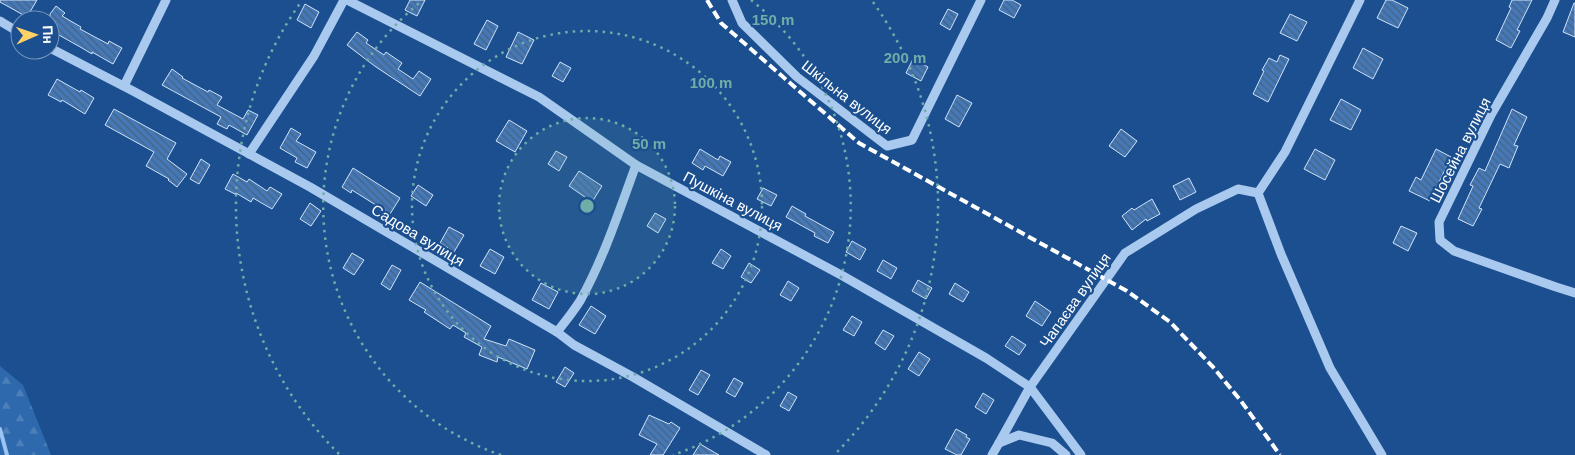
<svg xmlns="http://www.w3.org/2000/svg" width="1575" height="455" font-family="Arial,sans-serif">
  <defs>
    <pattern id="forest-firs" width="22" height="20" patternUnits="userSpaceOnUse" patternTransform="scale(1.25)"><rect width="22" height="20" fill="#2e69ad"/><path d="M5 1l3.5 6h-7zM16 11l3.5 6h-7z" fill="#4d80b9"/></pattern>
    <pattern id="building-back-hatch" width="6" height="6" patternUnits="userSpaceOnUse" patternTransform="scale(1.25)"><rect width="6" height="6" fill="#4478b7"/><path d="M-1 5l2 2M0 0l6 6M5-1l2 2" fill="none" stroke="#486282"/></pattern>
  </defs>
  <rect width="100%" height="100%" fill="#1b4f8f"/>
  <polygon fill="url(#forest-firs)" points="0,366 23,385 51,455 0,455"/>
  <g fill="none" stroke-linecap="round" stroke-linejoin="round">
    <polyline stroke="#9cc4f0" stroke-width="4" points="0,429 7,455"/>
  </g>
  <g fill="url(#building-back-hatch)" stroke="#cfe3fa">
    <polygon points="0,0 37,0 27,17 0,2"/>
    <polygon points="410,0 425,0 417,16 405,10"/>
    <polygon points="1004,0 1012,0 1021,5 1014,18 999,10"/>
    <polygon points="1386,0 1392,0 1408,8 1398,28 1377,18"/>
    <polygon points="1512,0 1532,0 1517,30 1520,31 1511,48 1496,40 1511,8 1509,7"/>
    <polygon points="1574,3 1575,3 1575,37 1563,32"/>
    <polygon points="305,4 319,12 311,28 297,20"/>
    <polygon points="56,6 65,13 62,16 81,27 80,29 108,44 109,41 122,48 113,64 92,52 92,54 82,48 50,30 50,14"/>
    <polygon points="948,9 958,14 950,30 940,24"/>
    <polygon points="1290,14 1307,22 1297,41 1280,33"/>
    <polygon points="487,20 498,26 486,50 474,44"/>
    <polygon points="357,32 368,40 366,43 384,55 386,52 402,63 398,69 413,79 419,71 431,79 420,96 376,67 347,45"/>
    <polygon points="518,32 534,40 522,64 506,57"/>
    <polygon points="1363,48 1383,59 1373,79 1353,68"/>
    <polygon points="1280,55 1289,59 1268,102 1253,94 1264,71 1262,70 1269,58 1277,62"/>
    <polygon points="913,59 928,67 921,81 906,73"/>
    <polygon points="560,62 571,68 563,82 552,76"/>
    <polygon points="172,69 183,77 182,78 208,92 209,90 222,97 217,105 243,119 248,110 258,115 247,135 229,125 227,129 217,124 221,117 162,85"/>
    <polygon points="57,79 80,92 81,90 94,98 85,114 62,100 61,102 48,95"/>
    <polygon points="957,95 972,103 959,127 945,119"/>
    <polygon points="1341,99 1361,110 1351,130 1330,120"/>
    <polygon points="114,109 176,143 167,159 187,174 177,187 168,180 169,179 146,166 154,152 105,125"/>
    <polygon points="1512,109 1527,117 1514,145 1518,146 1509,168 1500,164 1479,208 1482,209 1473,226 1458,219 1473,186 1470,185 1479,168 1485,171"/>
    <polygon points="509,120 527,131 515,152 496,141"/>
    <polygon points="291,128 301,134 296,141 316,152 307,168 295,162 297,158 280,148"/>
    <polygon points="1121,129 1137,141 1125,157 1109,146"/>
    <polygon points="700,149 718,160 720,156 731,162 723,176 705,166 703,170 692,163"/>
    <polygon points="1315,149 1335,160 1325,180 1304,169"/>
    <polygon points="1436,149 1451,157 1430,201 1409,191 1416,177 1421,180"/>
    <polygon points="556,151 567,157 559,171 548,164"/>
    <polygon points="201,159 210,165 199,184 190,179"/>
    <polygon points="353,168 400,198 390,214 352,190 351,193 342,187"/>
    <polygon points="579,171 602,186 592,202 569,186"/>
    <polygon points="233,174 247,182 249,179 267,191 270,187 282,194 272,209 253,198 251,202 236,193 235,194 225,189"/>
    <polygon points="1189,178 1196,192 1180,200 1173,186"/>
    <polygon points="418,185 433,195 426,206 411,196"/>
    <polygon points="763,188 777,195 771,206 757,199"/>
    <polygon points="1152,199 1160,214 1147,221 1146,219 1132,230 1122,216 1132,208 1134,210"/>
    <polygon points="310,203 321,211 311,226 300,219"/>
    <polygon points="792,206 806,214 805,216 834,232 828,243 814,236 815,233 786,217"/>
    <polygon points="655,213 666,219 658,233 647,226"/>
    <polygon points="1401,226 1417,233 1408,251 1393,243"/>
    <polygon points="449,227 464,235 454,252 440,243"/>
    <polygon points="852,241 866,249 860,260 846,252"/>
    <polygon points="490,249 504,257 495,274 480,266"/>
    <polygon points="721,249 731,256 723,269 712,263"/>
    <polygon points="352,253 364,260 354,275 343,268"/>
    <polygon points="883,260 897,268 891,279 877,271"/>
    <polygon points="749,263 760,270 751,283 741,277"/>
    <polygon points="392,265 401,270 390,290 381,284"/>
    <polygon points="918,280 932,288 926,299 912,291"/>
    <polygon points="788,281 799,288 791,301 780,295"/>
    <polygon points="420,282 491,326 484,339 506,346 509,339 535,350 527,369 498,357 497,362 479,355 482,347 464,337 466,333 453,325 450,329 424,312 426,310 409,300"/>
    <polygon points="541,283 558,292 549,309 532,300"/>
    <polygon points="955,283 969,292 963,302 949,294"/>
    <polygon points="1035,301 1051,312 1042,326 1026,316"/>
    <polygon points="591,306 606,316 595,334 579,325"/>
    <polygon points="852,316 862,322 854,336 843,330"/>
    <polygon points="883,330 894,336 885,350 875,343"/>
    <polygon points="1012,336 1026,345 1019,355 1005,346"/>
    <polygon points="919,352 930,359 919,376 908,369"/>
    <polygon points="565,367 574,373 565,387 556,382"/>
    <polygon points="701,370 710,375 698,395 689,390"/>
    <polygon points="734,378 743,383 735,397 726,392"/>
    <polygon points="788,392 797,397 789,411 780,406"/>
    <polygon points="983,393 994,400 986,414 975,407"/>
    <polygon points="649,415 669,424 671,422 680,428 663,455 650,455 657,444 639,435"/>
    <polygon points="956,429 967,435 966,437 970,439 961,455 957,455 945,449"/>
    <polygon points="700,444 719,455 693,455"/>
  </g>
  <g fill="none" stroke-linecap="round" stroke-linejoin="round">
    <g stroke="#a9c9ee" stroke-width="9">
      <polyline points="347,0 539,97 636,165 843,276 986,358 1030,387 1081,455"/>
      <polyline points="732,0 742,23 797,77 887,146 912,140 981,0"/>
      <polyline points="1360,0 1285,152 1258,193 1281,254 1330,368 1382,455"/>
      <polyline points="1555,0 1547,18 1491,115 1439,222 1440,240 1454,251 1556,287 1575,293"/>
      <polyline points="0,21 20,33"/>
      <polyline points="50,48 133,91 310,187 557,332 574,345 633,377 766,455"/>
      <polyline points="124,86 166,0"/>
      <polyline points="249,154 314,56 344,0"/>
      <path d="M 557,332 C 565,322 573,312 580,301 C 604,258 619,211 636,165"/>
      <polyline points="999,443 1030,387 1125,253 1196,209 1238,189 1258,193"/>
      <polyline points="992,455 999,443 1019,435 1052,443 1066,455"/>
    </g>
    <polyline stroke="#fff" stroke-width="4" stroke-dasharray="9 4" stroke-linecap="butt" points="707,0 721,23 859,143 1127,291 1170,322 1213,367 1241,401 1280,455"/>
  </g>
  <circle cx="587" cy="206" r="88" fill="#6fada8" fill-opacity=".12"/>
  <g fill="none" stroke="#6fada8" stroke-width="2.5" stroke-dasharray="2.5 5">
    <circle cx="587" cy="206" r="88"/>
    <circle cx="587" cy="206" r="175"/>
    <path d="M501 455A263 263 0 0 1 423 0M751 0A263 263 0 0 1 673 455"/>
    <path d="M339 454A351 351 0 0 1 301 2M873 2A351 351 0 0 1 835 454"/>
  </g>
  <g text-anchor="middle" dominant-baseline="central" stroke-width="4.5" stroke-linejoin="round" paint-order="stroke">
    <g font-size="15" fill="#fff" stroke="#1b4f8f">
      <text transform="translate(847 97) rotate(38)">Шкільна вулиця</text>
      <text transform="translate(1460 150) rotate(-63)">Шосейна вулиця</text>
      <text transform="translate(733 201) rotate(28)">Пушкіна вулиця</text>
      <text transform="translate(418 235) rotate(31)">Садова вулиця</text>
      <text transform="translate(1075 300) rotate(-55)">Чапаєва вулиця</text>
    </g>
  </g>
  <circle cx="587" cy="206" r="8" fill="#6fada8" stroke="#1b4f8f" stroke-width="2.5"/>
  <g font-size="15" text-anchor="middle" font-weight="bold" fill="#6fada8" stroke="#1b4f8f" stroke-width="4.5" stroke-linejoin="round" paint-order="stroke">
    <text x="773" y="25">150 m</text>
    <text x="905" y="63">200 m</text>
    <text x="711" y="88">100 m</text>
    <text x="649" y="149">50 m</text>
  </g>
  <g transform="translate(35 35) rotate(88)"><circle r="24" fill="#1b4f8f" stroke="#7695bc"/>
  <path d="M0-4L9 19L0 12L-9 19Z" fill="#ffd166"/>
  <text y="-8" font-size="14" font-weight="bold" text-anchor="middle" fill="#ffffff">Пн</text>
  </g>
</svg>
